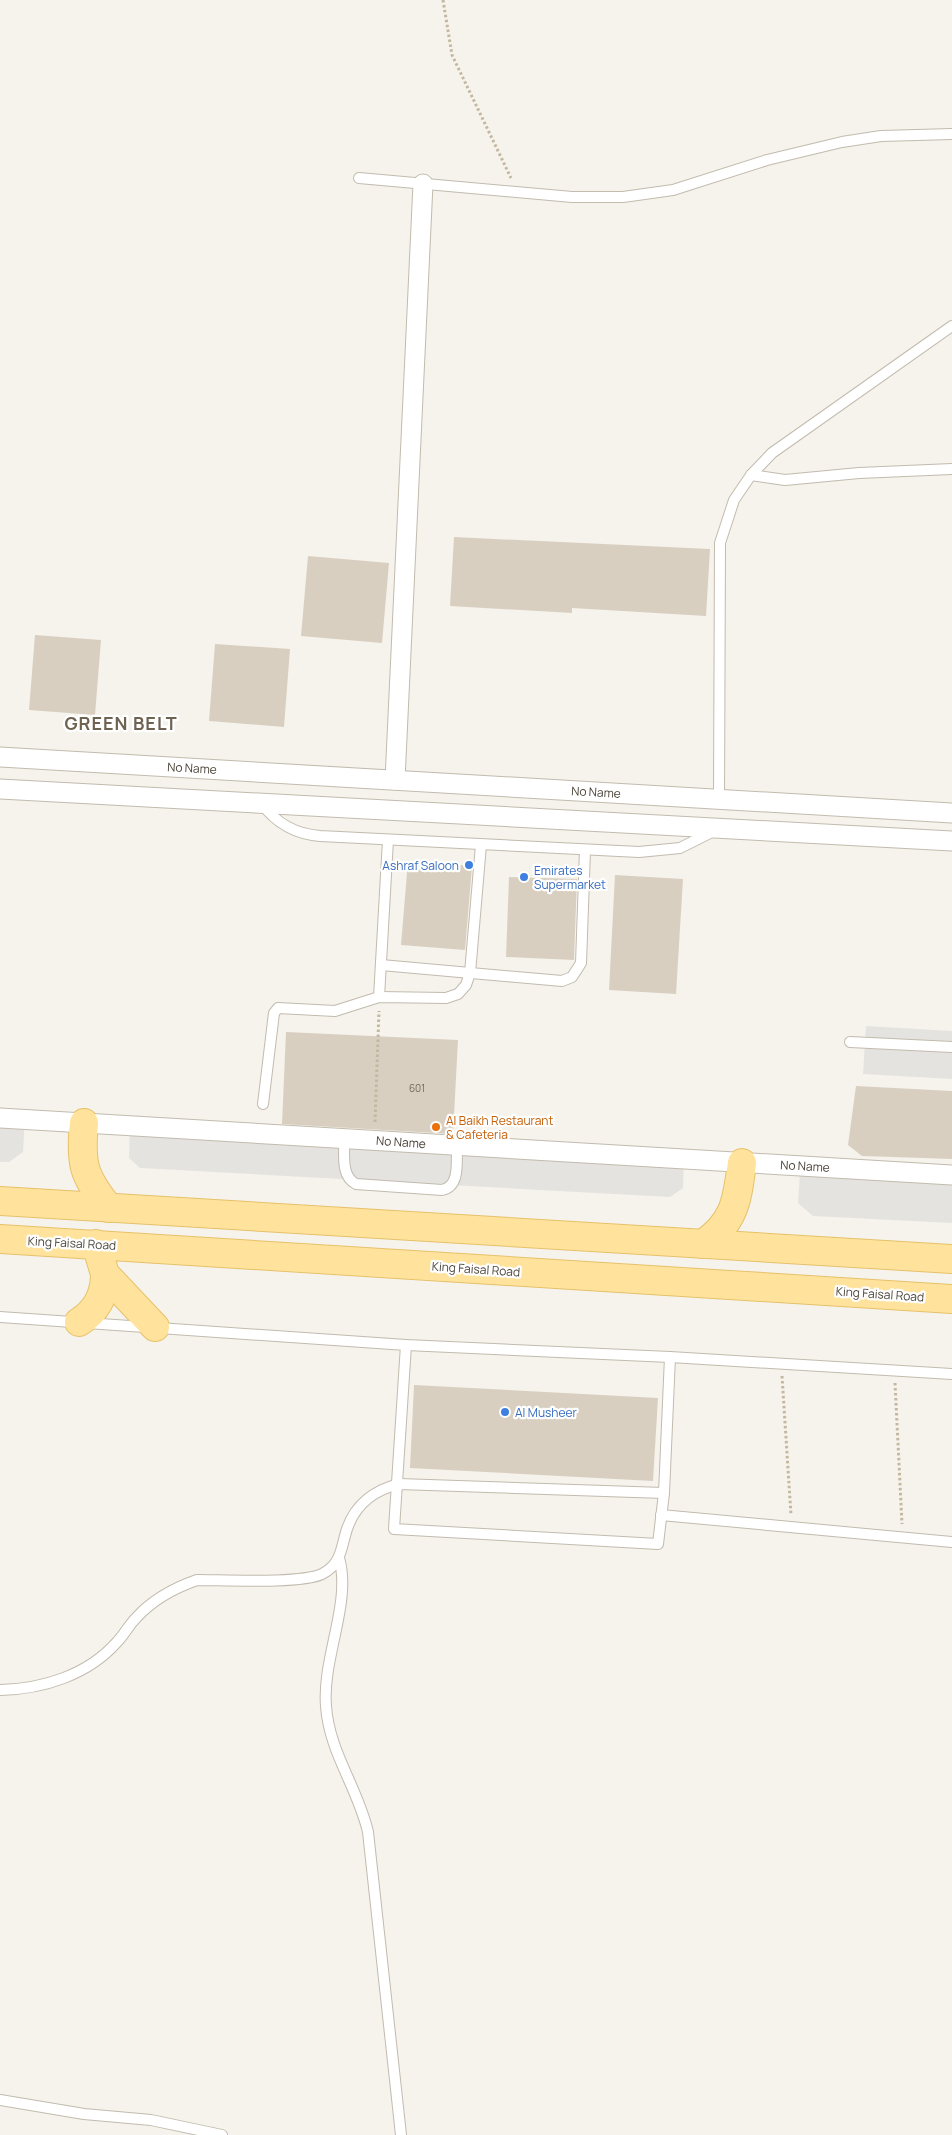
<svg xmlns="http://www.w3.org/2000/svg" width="952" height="2135" font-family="Manrope,sans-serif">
  <rect width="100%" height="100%" fill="#f6f3ec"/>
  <g fill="#e5e3e0">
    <polygon points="866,1026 952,1031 952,1079 863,1074"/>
    <polygon points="0,1115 25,1116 23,1152 9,1162 0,1162"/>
    <polygon points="130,1124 684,1154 683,1188 670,1197 140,1168 129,1158"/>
    <polygon points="800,1172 952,1181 952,1223 813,1216 798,1203"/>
  </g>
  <g fill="#d8cfc1">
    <polygon points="454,537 710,549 706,616 572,608 572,613 450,606"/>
    <polygon points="308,556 389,563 382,643 301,636"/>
    <polygon points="35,635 101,640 95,715 29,710"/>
    <polygon points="215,644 290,649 284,727 209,721"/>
    <polygon points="408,861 472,866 465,950 401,945"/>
    <polygon points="615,875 683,879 676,994 609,990"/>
    <polygon points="509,877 577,879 574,960 506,957"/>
    <polygon points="286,1032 458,1040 453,1134 282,1124"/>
    <polygon points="856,1086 952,1091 952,1159 862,1156 848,1145"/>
    <polygon points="414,1385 658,1398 653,1481 410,1468"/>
  </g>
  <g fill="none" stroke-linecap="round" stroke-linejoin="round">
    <defs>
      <g id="service">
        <polyline points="359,178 572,197 623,197 673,190 767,160 842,142 881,136 952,134"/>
        <polyline points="751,475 785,480 859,473 952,469"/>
        <polyline points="719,800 720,543 734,500 751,475 772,453 952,326"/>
        <path d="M 262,804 C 277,824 295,834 320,836 L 639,852 L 680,848 L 716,830"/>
        <polyline points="381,965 562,981 572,977 581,963 585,850"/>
        <polyline points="379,997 388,840"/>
        <polyline points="850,1042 952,1047"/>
        <polyline points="263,1104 274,1013 278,1008 335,1011 379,997 446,998 458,994 466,985 470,973 481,845"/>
        <path d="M 344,1138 C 345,1153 340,1176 356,1184 L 442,1190 C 461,1186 456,1161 457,1145"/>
        <polyline points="0,1317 406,1345 670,1357 952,1374"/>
        <polyline points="406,1345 394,1529 658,1544 664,1493 670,1357"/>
        <polyline points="661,1515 952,1542"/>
        <path d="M 339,1558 C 352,1602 322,1658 326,1706 C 329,1752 358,1788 368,1832 L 401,2135"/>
        <path d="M 0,1690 C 43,1689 88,1675 117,1642 C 124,1635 129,1625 136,1618 C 153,1599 174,1588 197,1580 C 224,1580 301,1584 322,1574 C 342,1564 341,1547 347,1529 C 355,1505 374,1490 399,1484 L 664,1493"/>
        <polyline points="0,2100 84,2114 151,2120 222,2135"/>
      </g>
      <g id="minor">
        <polyline points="0,757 952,813"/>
        <polyline points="395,780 423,184"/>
        <polyline points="0,789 952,841"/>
        <polyline points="0,1118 952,1175"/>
      </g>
      <g id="primary">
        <path d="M 84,1123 C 80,1163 83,1176 109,1208"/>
        <polyline points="0,1201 952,1259"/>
        <polyline points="0,1239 952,1299"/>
        <polyline points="96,1244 105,1274 155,1327"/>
        <path d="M 703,1244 C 736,1221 737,1199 742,1163"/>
        <path d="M 79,1322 C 97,1311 105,1295 105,1274"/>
      </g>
    </defs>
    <use href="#service" stroke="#c2bbae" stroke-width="12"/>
    <use href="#minor" stroke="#c2bbae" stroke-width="21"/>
    <use href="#primary" stroke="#e6c16a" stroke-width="30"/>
    <g stroke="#c4b79f" stroke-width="3" stroke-dasharray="2.5 2.5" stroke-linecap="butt">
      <polyline points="443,0 452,55 511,178"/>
      <polyline points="375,1122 379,1011"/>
      <polyline points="782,1376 791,1515"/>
      <polyline points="895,1383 902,1524"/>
    </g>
    <use href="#service" stroke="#fff" stroke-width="10"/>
    <use href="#minor" stroke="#fff" stroke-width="19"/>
    <use href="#primary" stroke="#ffe39c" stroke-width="28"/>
  </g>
  <g fill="#3f7fe0" stroke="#fff" stroke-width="2">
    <circle cx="469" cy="865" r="5"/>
    <circle cx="524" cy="877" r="5"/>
    <circle cx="505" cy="1412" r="5"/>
  </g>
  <circle fill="#e8710a" stroke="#fff" stroke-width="2" cx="436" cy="1127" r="5"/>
  <g text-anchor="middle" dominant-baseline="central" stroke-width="4.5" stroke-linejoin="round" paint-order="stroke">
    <g font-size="10" fill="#6e675b">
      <text x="417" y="1088">601</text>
    </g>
    <g font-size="12" fill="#4b4439" stroke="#fff">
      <text transform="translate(192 768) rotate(3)">No Name</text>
      <text transform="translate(596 792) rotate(3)">No Name</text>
      <text transform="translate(401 1142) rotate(4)">No Name</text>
      <text transform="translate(805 1166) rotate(3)">No Name</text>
      <text transform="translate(72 1243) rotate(3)">King Faisal Road</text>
      <text transform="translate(476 1269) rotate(4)">King Faisal Road</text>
      <text transform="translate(880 1294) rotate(4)">King Faisal Road</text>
    </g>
    <g font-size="12" fill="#366cbe" stroke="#fff" text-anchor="start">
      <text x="459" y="865" text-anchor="end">Ashraf Saloon</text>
      <text x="534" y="870">Emirates<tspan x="534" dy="14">Supermarket</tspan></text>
      <text x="515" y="1412">Al Musheer</text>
    </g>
    <g font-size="12" fill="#c56008" stroke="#fff" text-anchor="start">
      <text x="446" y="1120">Al Baikh Restaurant<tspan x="446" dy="14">&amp; Cafeteria</tspan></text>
    </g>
    <g font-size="18" font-weight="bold" letter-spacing="1" fill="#6e6250" stroke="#fff">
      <text x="121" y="723">GREEN BELT</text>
    </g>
  </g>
</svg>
